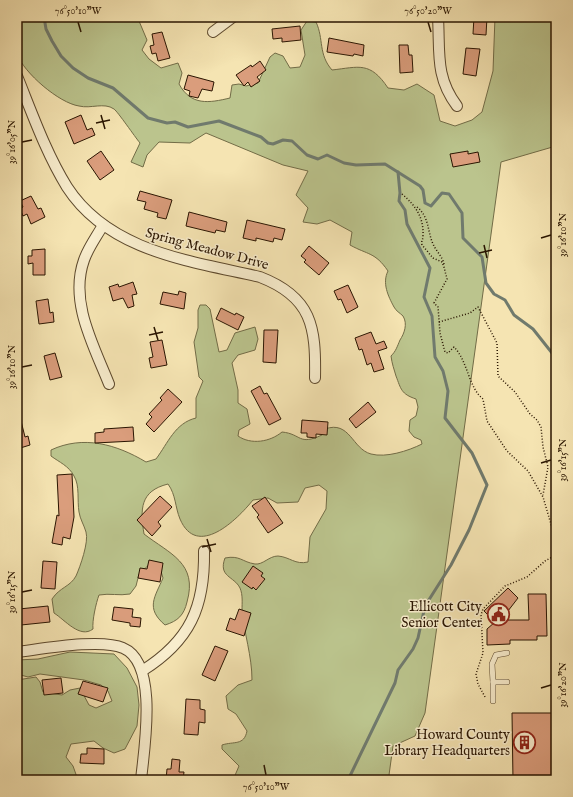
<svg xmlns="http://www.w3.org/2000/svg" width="573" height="797" font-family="'IM FELL English',serif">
  <rect width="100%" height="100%" fill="#f5e4b2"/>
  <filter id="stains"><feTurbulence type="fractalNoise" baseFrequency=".005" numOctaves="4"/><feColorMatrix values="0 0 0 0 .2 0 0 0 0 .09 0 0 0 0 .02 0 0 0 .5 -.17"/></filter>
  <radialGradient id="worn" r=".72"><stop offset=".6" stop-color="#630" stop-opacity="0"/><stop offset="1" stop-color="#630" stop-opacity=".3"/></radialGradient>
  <g fill="#bbc48d" stroke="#726c47">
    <path d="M 17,17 L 120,17 L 139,21 L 147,40 L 142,50 L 149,59 L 161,68 L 178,63 L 182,73 L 179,84 C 191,106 209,103 230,98 L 232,85 L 239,84 L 246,86 L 258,83 L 270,57 L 275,53 L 283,56 L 290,68 L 300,67 L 305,55 L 301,30 L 307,21 L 316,22 C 324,39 318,54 332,70 C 359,67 370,61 388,88 L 404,90 L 417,84 L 434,95 L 440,121 L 455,126 L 472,120 L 482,112 L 493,71 L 495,17 L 556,17 L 556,146 L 501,162 L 425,713 L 415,736 L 393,746 L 389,775 L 397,780 L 233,780 L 239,766 L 222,749 L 222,745 C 234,741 244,746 247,731 L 236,714 L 228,709 L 226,696 L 238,685 L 252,680 C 252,656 244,633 242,610 C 242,603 243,595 240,588 C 234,576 218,577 225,558 C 240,555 242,562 255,564 C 263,565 269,556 278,556 C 290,557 295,565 308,562 L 310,537 L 326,509 L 327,491 L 319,485 L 305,488 L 298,502 L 277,503 L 268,498 L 253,500 C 237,520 197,559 180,519 C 175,507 176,495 168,484 C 140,491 140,509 144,534 C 170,554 198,563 187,602 C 184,615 178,621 165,625 C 145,608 155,597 163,578 L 160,568 L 153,561 L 139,574 L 136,586 L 130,594 C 119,596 110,593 99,595 C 96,603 92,621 93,629 C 80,639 65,620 54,613 L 52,599 C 60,587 70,587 76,576 C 80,567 89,542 86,532 C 84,525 80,519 79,512 C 77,500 80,486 74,476 C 69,466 59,462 51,456 L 51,450 C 83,435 116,444 146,462 L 156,459 C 168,443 175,423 196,418 L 196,398 L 203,381 L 199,377 L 194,342 L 198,328 L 198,310 L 200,305 L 206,305 L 210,309 L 219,352 L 227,350 L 235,333 L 255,327 L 258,339 L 255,350 L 238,355 L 232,363 L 238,390 L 238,403 L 247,409 L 250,424 L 239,430 L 238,436 C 251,445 270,442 282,432 C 302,434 298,446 322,435 L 325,429 C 350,420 352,449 371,454 C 386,458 408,451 422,444 L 421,440 L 414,437 L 409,431 L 410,420 L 416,416 L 418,407 L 416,399 C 401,394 401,389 396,376 C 394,369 392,364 391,356 C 396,351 397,347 400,340 C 404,334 408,324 403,316 C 400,313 396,311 394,307 C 388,296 382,283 388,271 C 375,252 368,255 350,245 L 352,232 L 330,220 L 317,224 L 303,222 L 308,208 L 296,195 L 308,171 L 283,165 L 206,133 L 190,143 L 159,142 L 147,155 L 143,167 L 131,162 L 140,143 C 135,137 118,112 114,109 C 104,102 91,109 79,106 C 59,103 24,73 17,54 C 14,46 17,26 17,17 Z"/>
    <polygon points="70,652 114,654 127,668 137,687 139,705 137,726 125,749 114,753 103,748 94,741 71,744 66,757 73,766 78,780 17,780 17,680 36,677 40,682 43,692 62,695 70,690 80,688 89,705 96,708 112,701 108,691 101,685 84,680 40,674 28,677 17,674 17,660 38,659"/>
  </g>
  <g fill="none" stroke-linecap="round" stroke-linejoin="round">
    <g stroke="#707a6d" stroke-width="3">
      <polyline points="44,17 46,29 52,41 61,56 73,68 88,78 113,88 148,118 167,123 175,122 188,127 219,121 261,137 268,143 273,144 283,140 292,141 307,155 318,159 327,155 344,163 356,165 385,164 420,186 423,190 425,203 431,206 442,193 449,194 462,213 463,238 482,257 486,283 494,294 505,300 514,315 533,329 556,358"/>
      <polyline points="348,780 395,683 398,670 413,649 418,638 425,606 451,565 469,530 487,485 472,453 445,418 448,391 443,371 435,357 432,316 424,297 430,268 407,224 405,210 399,201 400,193 398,172"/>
    </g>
  </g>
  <g fill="#da9d7c" stroke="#2a1501">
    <polygon points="474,17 487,17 486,35 473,34"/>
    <polygon points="300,26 301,40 282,42 282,38 273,39 272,29"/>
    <polygon points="162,32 170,58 158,61 156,53 152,54 150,46 154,45 152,34"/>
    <polygon points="329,38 364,45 363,56 354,54 353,56 327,52"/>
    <polygon points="399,45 408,45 409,55 412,55 413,72 400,73"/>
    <polygon points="466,48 480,49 476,76 463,74"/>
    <polygon points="260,61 266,70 257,77 260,81 251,87 248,82 244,86 236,75 251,65 252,67"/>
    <polygon points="188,75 214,82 212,91 202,89 198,98 189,96 190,91 184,89"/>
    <polygon points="81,115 87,130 92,128 95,135 74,144 65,122"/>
    <polygon points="101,151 114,170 100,180 87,161"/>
    <polygon points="468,151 468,154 478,152 480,162 453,167 450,154"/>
    <polygon points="140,191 172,200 166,219 157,217 158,213 144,209 146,202 137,200"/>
    <polygon points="31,196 38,209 41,208 45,217 31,224 27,214 23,216 20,209 23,207 20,201"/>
    <polygon points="189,212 227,222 225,232 216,230 215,233 186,226"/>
    <polygon points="247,220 285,229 282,240 274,238 273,242 256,238 256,241 243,238"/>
    <polygon points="309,246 329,263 319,275 304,262 306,260 301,256"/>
    <polygon points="45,249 45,275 33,275 33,263 28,264 28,256 32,256 32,250"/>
    <polygon points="133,282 137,294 132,295 134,306 128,308 123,298 113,301 109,287 118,284 119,287"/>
    <polygon points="348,285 358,307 347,313 341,299 338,300 334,291"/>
    <polygon points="179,291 186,293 184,309 160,304 163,292 178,295"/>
    <polygon points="48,299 50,313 53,312 54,322 39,324 36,301"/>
    <polygon points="221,308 235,315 236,313 244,317 238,330 216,319"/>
    <polygon points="264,330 278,330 276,363 263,362"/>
    <polygon points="371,332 376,344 384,341 387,348 378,351 384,369 374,372 371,363 367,365 362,349 359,350 355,338"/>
    <polygon points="162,340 167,365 151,368 149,358 153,357 150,342"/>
    <polygon points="55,353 62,377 50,380 44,356"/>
    <polygon points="260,386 264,394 267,393 281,419 269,425 251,391"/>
    <polygon points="168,389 182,402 154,432 146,424 152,417 149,414 162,400 160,398"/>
    <polygon points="368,402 376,412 356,428 349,419"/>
    <polygon points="17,417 20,417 25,437 28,436 30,445 17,449"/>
    <polygon points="302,420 328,422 327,435 316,434 316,438 307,437 307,433 301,433"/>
    <polygon points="133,427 134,441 95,443 95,433 104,432 104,429"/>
    <polygon points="72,474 74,517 70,539 63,537 62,545 52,543 57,515 59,516 57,475"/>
    <polygon points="160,496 172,507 158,522 161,526 152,536 137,520"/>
    <polygon points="265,497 283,523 268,533 257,517 259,515 252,506"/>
    <polygon points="149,560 163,563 160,582 138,578 140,568 147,569"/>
    <polygon points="43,561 57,562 55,589 41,588"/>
    <polygon points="253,566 263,573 261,576 265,579 256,590 253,587 252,589 242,582"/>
    <polygon points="508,588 518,598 501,620 529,620 528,594 546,594 547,636 537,636 537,640 510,640 510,644 487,645 487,629 495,622 484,611"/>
    <polygon points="48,606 50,622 21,625 19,609"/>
    <polygon points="114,607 133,609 132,617 141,618 140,627 130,626 130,623 112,620"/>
    <polygon points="239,609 251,613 244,636 226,630 230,618 235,620"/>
    <polygon points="215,646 228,651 215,681 202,675"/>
    <polygon points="61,678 63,693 44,695 42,680"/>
    <polygon points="83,681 108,688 103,702 78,694"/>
    <polygon points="186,699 200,700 200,709 205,710 205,723 199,722 198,735 184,734"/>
    <polygon points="512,713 556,713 556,780 513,780"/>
    <polygon points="87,748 104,749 104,764 80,763 81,754 87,754"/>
    <polygon points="172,759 180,760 179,772 184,772 183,780 166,780 167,769 171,769"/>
  </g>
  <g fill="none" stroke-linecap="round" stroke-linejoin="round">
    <defs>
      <g id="lane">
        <polyline points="507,653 496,655 492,664 493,682 507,682"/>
        <polyline points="493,682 493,701"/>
      </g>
      <g id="street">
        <path d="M 438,17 C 440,52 435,77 457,106"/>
        <polyline points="213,32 233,17"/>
        <path d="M 17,76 C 32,113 46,153 67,187 C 109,252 191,261 260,277 C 312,297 316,327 315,378"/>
        <path d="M 103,225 C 97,236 88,248 84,260 C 69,302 94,346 109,384"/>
        <path d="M 17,652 C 42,649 101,638 123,648 C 159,663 144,749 141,780"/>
        <path d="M 142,671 C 190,641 205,607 204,551"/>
      </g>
    </defs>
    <use href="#lane" stroke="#5d492d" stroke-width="6"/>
    <use href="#street" stroke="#5d492d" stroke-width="12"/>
    <g stroke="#2a1501" stroke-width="1.5" stroke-dasharray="1 2" stroke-linecap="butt">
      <path d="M 402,194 C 415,205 424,217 423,236 C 423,240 421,241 422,245 L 433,258 L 442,262 L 444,267 L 447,279 L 434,303 L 438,307 L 440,333 L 445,352 L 448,353 L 454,347 C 468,361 468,387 483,399 L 487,421 L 507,451 L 528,471 L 543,497 L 553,531 L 556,535"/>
      <path d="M 417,207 C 430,217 427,233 434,246 C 437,252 444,259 444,265"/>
      <polyline points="439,322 470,313 478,307 497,343 498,376 515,392 530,414 537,420 541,427 543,447 548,467 543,495"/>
      <polyline points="485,697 478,684 476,674 483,653 481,615 483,609 505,586 527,577 545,561 556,555"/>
    </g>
    <use href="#lane" stroke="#f8edcd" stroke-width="5"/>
    <use href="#street" stroke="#f8edcd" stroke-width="10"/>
  </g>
  <path fill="none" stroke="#2a1501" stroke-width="1.5" d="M 78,22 L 81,32M 428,22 L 431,32M 101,115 L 105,129M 96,123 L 110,120M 22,142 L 32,140M 541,238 L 551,235M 484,245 L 487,258M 479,253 L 492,250M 154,327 L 158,340M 149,335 L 163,332M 22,367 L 32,365M 541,463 L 551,460M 207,539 L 211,552M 202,547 L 216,544M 22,592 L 32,590M 541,688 L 551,685M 264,765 L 266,775"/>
  <defs>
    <symbol id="civic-ring" viewBox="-11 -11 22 22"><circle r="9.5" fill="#f8edcd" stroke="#8f2418" stroke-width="1.5"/><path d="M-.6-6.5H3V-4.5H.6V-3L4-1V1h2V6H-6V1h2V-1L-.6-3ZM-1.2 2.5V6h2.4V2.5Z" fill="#8f2418"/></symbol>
    <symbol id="building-ring" viewBox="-11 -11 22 22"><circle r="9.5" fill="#f8edcd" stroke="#8f2418" stroke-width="1.5"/><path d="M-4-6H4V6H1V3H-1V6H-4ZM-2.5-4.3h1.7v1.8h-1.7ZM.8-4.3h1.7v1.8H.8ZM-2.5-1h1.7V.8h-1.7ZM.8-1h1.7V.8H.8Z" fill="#8f2418"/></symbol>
  </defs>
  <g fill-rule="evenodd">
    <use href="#civic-ring" x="486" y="602" width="25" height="25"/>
    <use href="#building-ring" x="512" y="730" width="25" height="25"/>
  </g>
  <g text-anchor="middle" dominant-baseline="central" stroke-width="3" stroke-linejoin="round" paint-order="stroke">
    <g font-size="14" fill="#2a1501" stroke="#f8edcd">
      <text transform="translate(207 249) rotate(15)">Spring Meadow Drive</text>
    </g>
    <g font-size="14" fill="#2a1501" stroke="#f8edcd" text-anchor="end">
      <text x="482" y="607">Ellicott City<tspan x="482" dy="16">Senior Center</tspan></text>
      <text x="510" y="735">Howard County<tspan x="510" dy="16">Library Headquarters</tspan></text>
    </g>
  </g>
  <rect width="573" height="797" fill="none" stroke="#f5e4b2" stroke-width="44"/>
  <rect x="22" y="22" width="529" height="753" fill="none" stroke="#2a1501" stroke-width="1.5"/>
  <g font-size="10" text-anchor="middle" fill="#2a1501">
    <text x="78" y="14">76°50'10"W</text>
    <text x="428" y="14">76°50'20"W</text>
    <text transform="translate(11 142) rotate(-90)" y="4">39°16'05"N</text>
    <text transform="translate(562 235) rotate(-90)" y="4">39°16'10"N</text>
    <text transform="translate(11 367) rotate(-90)" y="4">39°16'10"N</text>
    <text transform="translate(562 460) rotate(-90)" y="4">39°16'15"N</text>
    <text transform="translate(11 592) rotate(-90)" y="4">39°16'15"N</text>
    <text transform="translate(562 685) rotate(-90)" y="4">39°16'20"N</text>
    <text x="266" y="790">76°50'10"W</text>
  </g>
  <rect width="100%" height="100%" filter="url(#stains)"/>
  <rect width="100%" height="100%" fill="url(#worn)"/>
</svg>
